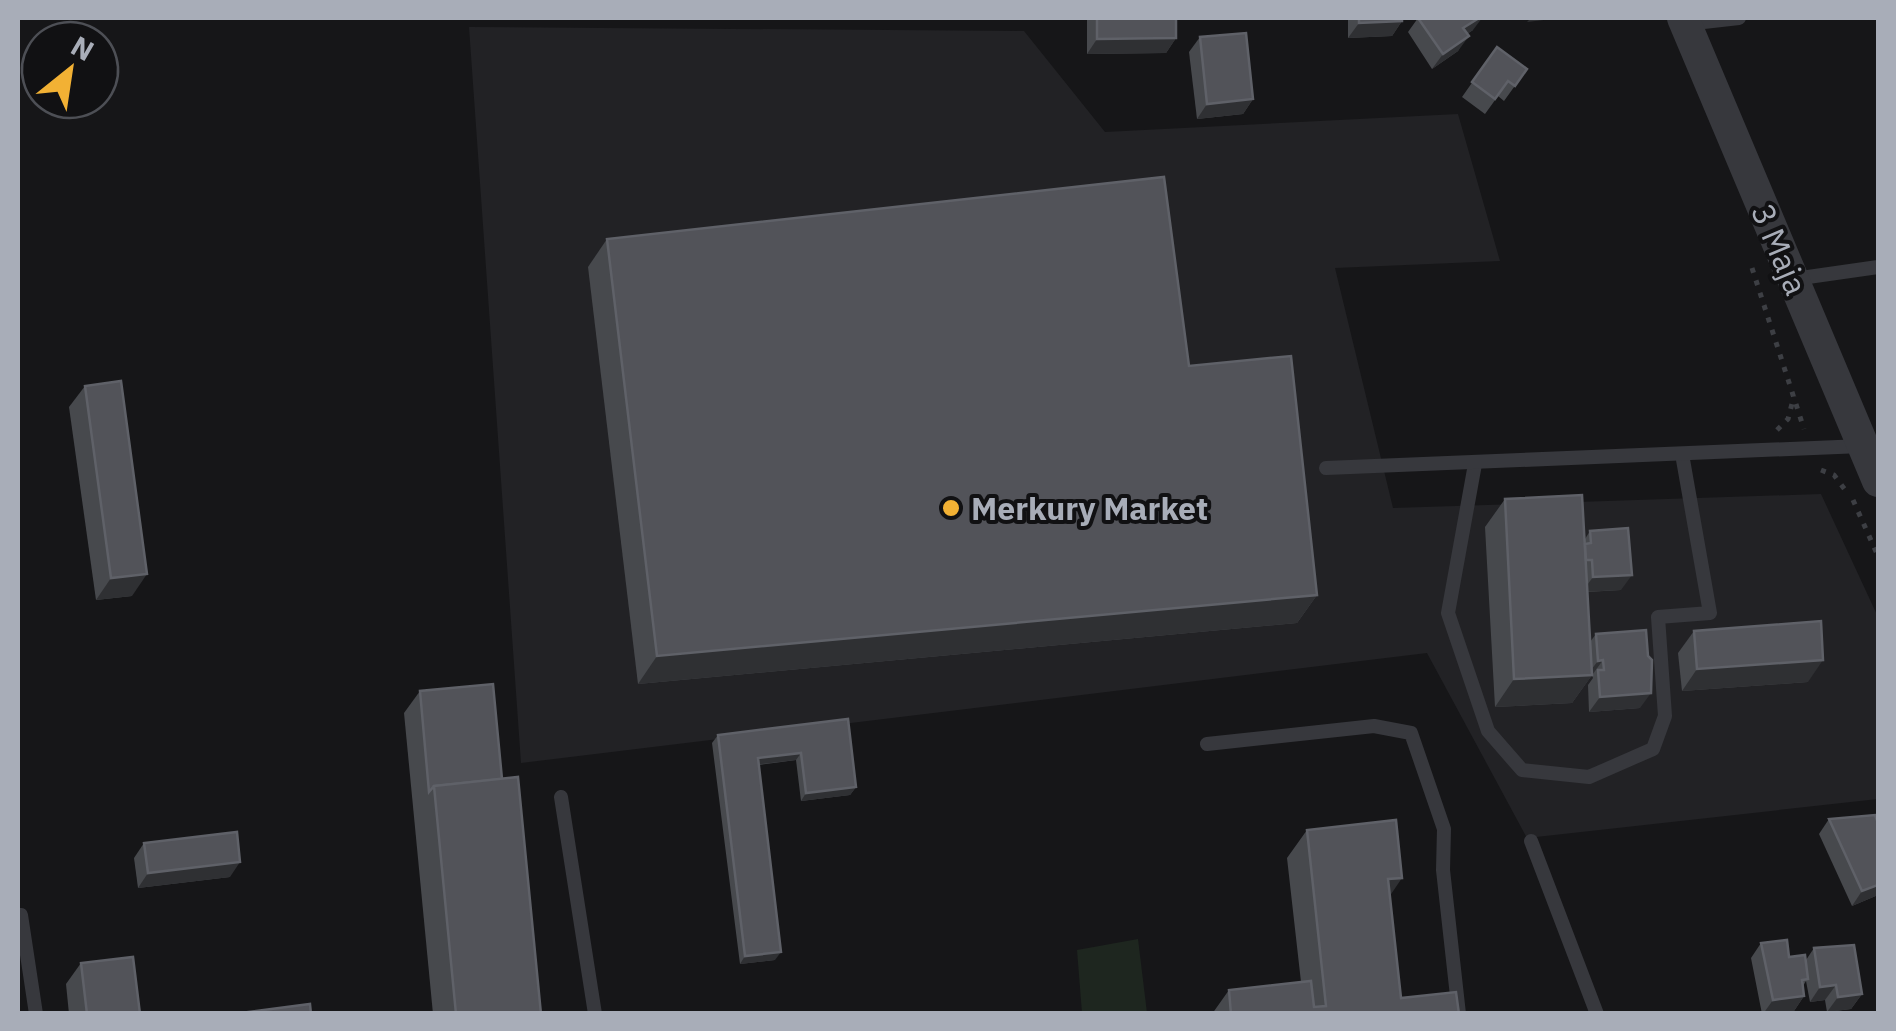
<svg xmlns="http://www.w3.org/2000/svg" width="1896" height="1031" font-family="'IBM Plex Sans',sans-serif">
  <rect width="100%" height="100%" fill="#161618"/>
  <polygon fill="#222225" points="469,27 1024,31 1105,132 1458,114 1500,261 1335,268 1393,508 1821,494 1878,617 1878,799 1527,838 1427,653 521,763"/>
  <polygon fill="#1e261f" points="1138,939 1147,1013 1082,1013 1077,950"/>
  <g fill="none" stroke-linecap="round" stroke-linejoin="round">
    <g stroke="#3d3f44" stroke-width="5" stroke-dasharray="5 8" stroke-linecap="butt">
      <polyline points="1752,268 1804,429"/>
      <polyline points="1777,430 1788,419 1794,396"/>
      <polyline points="1821,470 1834,475 1846,491"/>
      <polyline points="1853,500 1878,556"/>
    </g>
    <g stroke="#37383d" stroke-width="14">
      <polyline points="1686,24 1739,18"/>
      <polyline points="1794,279 1878,267"/>
      <polyline points="1475,464 1448,613 1488,731 1522,770 1589,777 1653,749 1665,716 1658,617 1710,613 1682,454"/>
      <polyline points="1326,468 1862,446"/>
      <polyline points="1207,744 1374,726 1411,733 1444,829 1443,870 1459,1014"/>
      <polyline points="561,797 595,1014"/>
      <polyline points="1531,841 1597,1014"/>
      <polyline points="21,915 36,1014"/>
    </g>
    <polyline stroke="#37383d" stroke-width="32" points="1683,18 1878,481"/>
  </g>
  <g fill="#47494d">
    <polygon points="1087,18 1176,18 1176,38 1166,53 1087,54"/>
    <polygon points="1348,18 1402,18 1402,21 1392,36 1348,38"/>
    <polygon points="1418,18 1473,30 1467,34 1458,51 1432,69 1408,32"/>
    <polygon points="1200,37 1253,99 1243,114 1197,119 1189,52"/>
    <polygon points="1497,47 1527,69 1504,101 1498,96 1485,114 1462,97"/>
    <polygon points="607,239 1189,366 1317,595 1297,623 638,684 588,267"/>
    <polygon points="85,386 132,596 96,600 69,407"/>
    <polygon points="1505,499 1585,539 1590,531 1621,590 1587,592 1590,642 1596,634 1640,708 1589,712 1588,685 1593,678 1592,675 1572,703 1495,707 1485,527"/>
    <polygon points="1694,631 1808,682 1682,691 1678,653"/>
    <polygon points="420,691 502,779 541,1014 433,1014 404,713"/>
    <polygon points="848,719 856,787 850,795 801,801 796,760 759,765 775,960 740,964 712,743 718,735"/>
    <polygon points="1829,819 1878,823 1878,895 1852,906 1819,834"/>
    <polygon points="1307,830 1390,896 1401,998 1459,1014 1212,1014 1229,990 1301,982 1287,858"/>
    <polygon points="144,843 230,877 138,888 134,858"/>
    <polygon points="1761,943 1789,957 1806,960 1814,948 1862,994 1851,1009 1827,1012 1825,1000 1810,1002 1806,981 1803,986 1804,996 1794,1011 1762,1014 1751,958"/>
    <polygon points="81,963 140,1014 69,1014 66,984"/>
  </g>
  <g fill="#2f3033">
    <polygon points="1479,18 1482,18 1473,30 1453,43 1463,28"/>
    <polygon points="1531,18 1560,18 1527,22"/>
    <polygon points="1402,21 1392,36 1348,38 1359,23"/>
    <polygon points="1469,36 1458,51 1432,69 1443,54"/>
    <polygon points="1176,38 1166,53 1087,54 1097,39"/>
    <polygon points="1253,99 1243,114 1197,119 1207,104"/>
    <polygon points="147,574 132,596 96,600 111,578"/>
    <polygon points="1632,575 1621,590 1582,592 1593,577"/>
    <polygon points="1317,595 1297,623 638,684 657,656"/>
    <polygon points="1603,660 1572,703 1495,707 1514,679 1587,675 1598,661"/>
    <polygon points="1823,660 1808,682 1682,691 1697,669"/>
    <polygon points="1651,693 1640,708 1589,712 1600,697"/>
    <polygon points="801,753 796,760 753,765 758,758"/>
    <polygon points="856,787 850,795 801,801 806,793"/>
    <polygon points="240,862 230,877 138,888 148,873"/>
    <polygon points="1402,878 1383,906 1388,879"/>
    <polygon points="1878,885 1878,895 1852,906 1862,891"/>
    <polygon points="781,952 775,960 740,964 745,956"/>
    <polygon points="1836,985 1825,1000 1810,1002 1820,987"/>
    <polygon points="1862,994 1851,1009 1827,1012 1838,997"/>
    <polygon points="1804,996 1794,1011 1763,1014 1773,1000"/>
  </g>
  <g fill="#525359" stroke="#5f6168" stroke-width="2.5">
    <polygon points="1097,18 1176,18 1176,38 1097,39"/>
    <polygon points="1359,18 1402,18 1402,21 1359,23"/>
    <polygon points="1418,18 1479,18 1463,28 1469,36 1443,54"/>
    <polygon points="1246,33 1253,99 1207,104 1200,37"/>
    <polygon points="1497,47 1527,69 1515,86 1508,81 1495,99 1472,82"/>
    <polygon points="1164,177 1189,366 1291,356 1317,595 657,656 607,239"/>
    <polygon points="121,381 147,574 111,578 85,386"/>
    <polygon points="1582,495 1592,675 1514,679 1505,499"/>
    <polygon points="1628,528 1632,575 1593,577 1592,560 1586,560 1585,544 1591,543 1590,531"/>
    <polygon points="1821,621 1823,660 1697,669 1694,631"/>
    <polygon points="1646,630 1648,656 1652,660 1651,693 1600,697 1598,670 1604,670 1603,660 1598,661 1596,634"/>
    <polygon points="493,684 502,779 434,786 429,792 420,691"/>
    <polygon points="848,719 856,787 806,793 801,753 758,758 781,952 745,956 718,735"/>
    <polygon points="518,777 541,1014 456,1014 434,786"/>
    <polygon points="1875,815 1878,823 1878,885 1862,891 1829,819"/>
    <polygon points="1396,820 1402,878 1388,879 1401,998 1456,992 1459,1014 1231,1014 1229,990 1311,981 1314,1007 1326,1006 1307,830"/>
    <polygon points="237,832 240,862 148,873 144,843"/>
    <polygon points="1787,940 1789,957 1805,955 1808,979 1802,980 1804,996 1773,1000 1761,943"/>
    <polygon points="1854,945 1862,994 1838,997 1836,985 1820,987 1814,948"/>
    <polygon points="133,957 140,1014 87,1014 81,963"/>
    <polygon points="310,1004 311,1014 233,1014"/>
  </g>
  <circle fill="#f2b134" stroke="#111113" stroke-width="4" cx="951" cy="508" r="10"/>
  <g text-anchor="middle" dominant-baseline="central" stroke-width="8" stroke-linejoin="round" paint-order="stroke">
    <g font-size="32" fill="#a8adb8" stroke="#111113">
      <text transform="translate(1780 249) rotate(67)">3 Maja</text>
    </g>
    <g font-size="32" font-weight="bold" fill="#a8adb8" stroke="#111113" text-anchor="start">
      <text x="971" y="508">Merkury Market</text>
    </g>
  </g>
  <rect width="1896" height="1031" fill="none" stroke="#a8adb8" stroke-width="40"/>
  <g transform="translate(70 70) rotate(30)"><circle r="48" fill="#111113" stroke="#4d4f55" stroke-width="2.5"/>
  <path d="M0-8L18 38L0 25L-18 38Z" fill="#f2b134"/>
  <text y="-15" font-size="28" font-weight="bold" text-anchor="middle" fill="#a8adb8">N</text>
  </g>
</svg>
